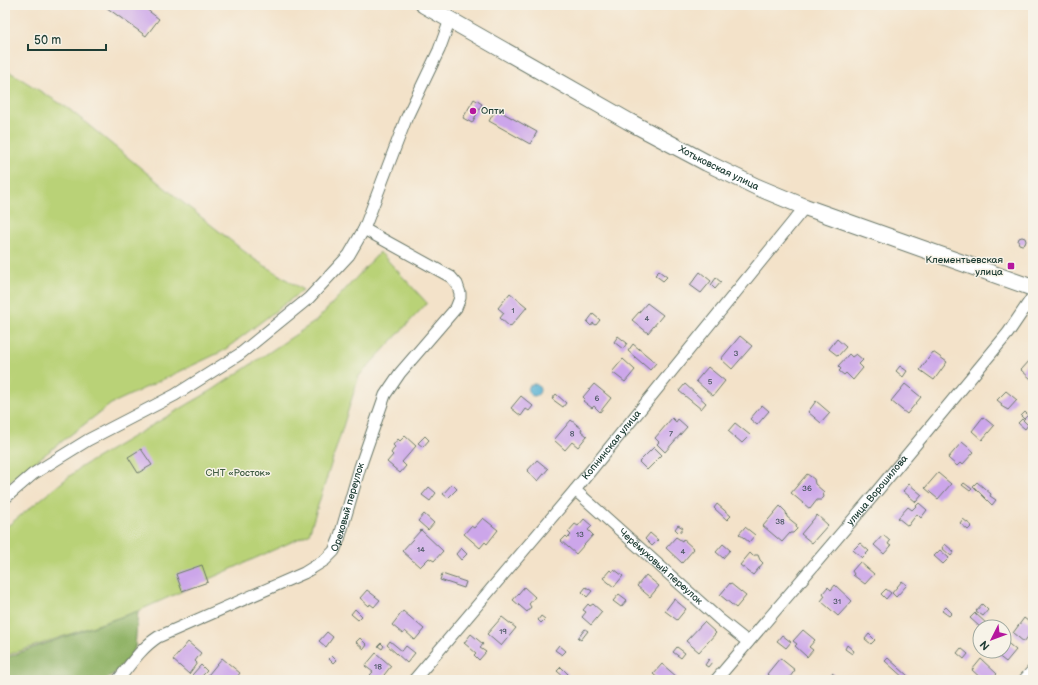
<svg xmlns="http://www.w3.org/2000/svg" width="1038" height="685" font-family="'Balsamiq Sans',sans-serif">
  <rect width="100%" height="100%" fill="#f7f3e8"/>
  <filter id="ink" filterUnits="userSpaceOnUse"><feTurbulence type="fractalNoise" baseFrequency=".025" numOctaves="2"/><feDisplacementMap in="SourceGraphic" scale="8" xChannelSelector="R" yChannelSelector="G"/><feConvolveMatrix kernelMatrix="1 2 1 2 8 2 1 2 1" color-interpolation-filters="sRGB"/></filter>
  <filter id="wash" filterUnits="userSpaceOnUse"><feTurbulence type="fractalNoise" baseFrequency=".012" numOctaves="4" result="noise"/><feDisplacementMap in="SourceGraphic" scale="16" xChannelSelector="R" yChannelSelector="G"/><feGaussianBlur stdDeviation="0.9" result="paint"/><feColorMatrix in="noise" values="0 0 0 0 0 0 0 0 0 0 0 0 0 0 0 0 0 1.4 0 .05"/><feComposite in="paint" operator="in"/></filter>
  <g filter="url(#wash)">
    <rect width="100%" height="100%" fill="#f3e2c9"/>
    <g fill="#b9d277" stroke="#6c8856">
      <polygon points="5,69 69,109 181,201 254,259 303,290 223,351 111,404 5,485"/>
      <polygon points="380,252 427,303 359,376 309,534 138,611 5,656 5,528 81,467 214,389 316,321"/>
    </g>
    <polygon fill="#92b468" stroke="#58784e" points="138,611 135,648 129,659 124,662 117,671 106,680 5,680 5,658"/>
    <circle fill="#55b0d3" stroke="#3a7684" cx="534" cy="390" r="6"/>
    <g id="blocks">
      <g fill="#cca6ea">
        <polygon points="103,5 141,5 159,19 146,36"/>
        <polygon points="474,99 482,104 472,123 463,118"/>
        <polygon points="496,109 537,132 530,144 489,121"/>
        <circle cx="1022" cy="241" r="4"/>
        <polygon points="659,271 667,277 663,281 655,275"/>
        <polygon points="700,272 711,281 701,293 690,285"/>
        <polygon points="716,278 721,282 715,289 711,285"/>
        <polygon points="510,293 527,307 510,327 500,318 504,313 498,308"/>
        <polygon points="647,303 663,315 648,333 632,320"/>
        <polygon points="593,314 600,320 596,325 593,323 591,326 587,322"/>
        <polygon points="618,336 627,343 623,349 614,342"/>
        <polygon points="740,336 752,346 732,369 721,359"/>
        <polygon points="837,339 846,347 838,356 829,349"/>
        <polygon points="633,344 656,363 650,370 628,351"/>
        <polygon points="933,352 947,362 934,380 920,370"/>
        <polygon points="849,354 852,357 856,354 863,360 859,364 863,368 853,380 846,373 844,375 839,371 841,369 838,366"/>
        <polygon points="623,359 635,370 625,382 612,372"/>
        <polygon points="1031,359 1033,361 1033,377 1031,379 1021,370"/>
        <polygon points="900,366 907,371 903,377 896,371"/>
        <polygon points="708,367 725,381 713,396 696,381"/>
        <polygon points="594,384 611,398 600,412 594,406 592,408 583,401 585,399 583,397"/>
        <polygon points="685,384 706,403 701,409 679,391"/>
        <polygon points="905,384 921,397 907,414 891,401"/>
        <polygon points="1006,391 1017,400 1008,410 1001,406 1002,404 997,400"/>
        <polygon points="556,394 566,403 563,407 552,399"/>
        <polygon points="521,396 533,406 529,411 526,409 521,416 511,408"/>
        <polygon points="816,401 830,413 821,423 808,412"/>
        <polygon points="762,405 769,411 757,425 750,419"/>
        <polygon points="1025,412 1028,415 1024,419 1021,416"/>
        <polygon points="983,417 994,426 982,440 972,431"/>
        <polygon points="672,418 676,422 678,419 687,427 665,452 657,444 659,442 655,438"/>
        <polygon points="1022,419 1028,425 1025,429 1018,423"/>
        <polygon points="571,420 582,429 581,431 587,436 578,447 572,442 565,450 554,440"/>
        <polygon points="735,423 750,435 742,443 728,431"/>
        <polygon points="405,436 416,446 402,462 406,466 400,473 387,462 393,455 391,453 395,447 393,445 398,439 400,441"/>
        <polygon points="425,436 429,440 423,447 418,443"/>
        <polygon points="962,442 974,452 962,465 960,463 957,466 948,458"/>
        <polygon points="654,447 662,455 647,470 639,462"/>
        <polygon points="141,449 152,465 138,473 128,457"/>
        <polygon points="537,460 548,469 538,481 527,471"/>
        <polygon points="938,473 951,484 938,499 925,488"/>
        <polygon points="807,474 814,479 815,484 824,492 823,493 824,497 821,500 817,500 810,509 791,493"/>
        <polygon points="977,482 991,494 990,496 996,500 992,505 973,486"/>
        <polygon points="964,483 972,489 970,491 962,485"/>
        <polygon points="452,484 457,489 448,498 443,494"/>
        <polygon points="909,484 922,495 916,502 903,491"/>
        <polygon points="429,487 436,493 430,501 422,495"/>
        <polygon points="919,503 927,510 921,518 917,514 908,526 898,518 908,507 912,510"/>
        <polygon points="717,504 731,516 727,520 714,508"/>
        <polygon points="780,506 786,512 787,517 797,525 796,526 797,529 793,533 790,533 782,542 763,526"/>
        <polygon points="424,514 434,523 428,530 418,521"/>
        <polygon points="817,515 828,525 812,543 801,534"/>
        <polygon points="483,518 498,530 487,544 485,542 480,548 464,534 471,526 474,528"/>
        <polygon points="584,519 592,526 588,530 593,535 576,554 561,541 566,536 568,538 571,535 568,532 575,524 578,526"/>
        <polygon points="963,519 972,526 968,530 960,523"/>
        <polygon points="678,525 683,528 679,533 675,529"/>
        <polygon points="745,527 755,535 749,542 739,534"/>
        <polygon points="421,530 443,551 434,561 429,558 420,567 402,551"/>
        <polygon points="650,533 658,540 652,546 645,539"/>
        <polygon points="883,535 890,541 888,544 891,546 884,554 874,545"/>
        <polygon points="676,537 682,541 683,539 694,549 682,563 666,548"/>
        <polygon points="860,543 869,551 862,558 853,550"/>
        <polygon points="723,544 730,550 723,558 716,552"/>
        <polygon points="945,544 954,552 951,556 942,548"/>
        <polygon points="461,548 467,554 461,560 456,554"/>
        <polygon points="940,550 949,558 943,564 934,556"/>
        <polygon points="750,553 753,556 755,555 758,555 760,560 763,563 753,575 740,565"/>
        <polygon points="860,562 874,574 865,584 853,575 854,574 852,571"/>
        <polygon points="202,565 208,582 182,591 176,574"/>
        <polygon points="614,569 623,576 614,587 603,578 610,570 612,572"/>
        <polygon points="442,574 466,582 464,588 440,580"/>
        <polygon points="646,575 659,586 650,597 637,586"/>
        <polygon points="902,581 907,585 896,597 892,593"/>
        <polygon points="730,583 746,596 736,608 720,595"/>
        <polygon points="835,585 852,601 838,616 821,601 825,596 823,593 828,587 831,590"/>
        <polygon points="524,587 535,597 529,604 531,607 527,612 513,600"/>
        <polygon points="586,587 592,591 587,597 582,592"/>
        <polygon points="886,589 891,593 886,599 881,594"/>
        <polygon points="367,590 380,600 374,607 370,604 369,606 360,598"/>
        <polygon points="619,594 627,600 621,607 613,601"/>
        <polygon points="674,599 686,609 677,620 665,611"/>
        <polygon points="588,604 590,606 593,604 602,612 591,625 582,617 586,612 583,610"/>
        <polygon points="982,604 988,610 983,616 976,611"/>
        <polygon points="946,607 952,613 949,616 942,611"/>
        <polygon points="355,609 362,616 358,620 351,614"/>
        <polygon points="403,611 424,629 415,640 405,631 403,634 392,625"/>
        <polygon points="975,613 987,624 985,627 980,627 970,618"/>
        <polygon points="541,616 545,619 541,623 538,620"/>
        <polygon points="502,617 516,628 501,646 487,634"/>
        <polygon points="1024,618 1033,625 1033,630 1024,642 1013,633"/>
        <polygon points="704,622 716,633 699,652 686,641"/>
        <polygon points="585,629 588,631 581,640 578,638"/>
        <polygon points="803,630 815,640 809,647 813,650 807,657 795,646 797,644 793,641"/>
        <polygon points="327,632 333,637 326,647 319,641"/>
        <polygon points="471,634 483,644 480,648 486,652 479,660 474,655 476,653 464,643"/>
        <polygon points="869,634 875,640 871,644 865,639"/>
        <polygon points="782,635 791,642 786,648 777,641"/>
        <polygon points="360,638 367,645 364,649 356,642"/>
        <polygon points="1004,640 1016,650 1006,662 992,651 1004,651"/>
        <polygon points="390,641 402,651 406,646 415,653 407,663 387,645"/>
        <polygon points="188,642 201,653 195,661 197,663 189,674 173,660"/>
        <polygon points="381,643 384,646 382,649 378,646"/>
        <polygon points="559,645 566,651 562,655 555,650"/>
        <polygon points="847,645 854,651 852,654 845,649"/>
        <polygon points="677,647 685,653 681,658 673,652"/>
        <polygon points="961,648 968,654 964,659 957,653"/>
        <polygon points="376,653 391,666 381,679 377,676 375,678 370,675 373,672 365,666"/>
        <polygon points="332,656 336,660 333,663 329,659"/>
        <polygon points="222,658 240,673 237,677 240,680 204,680"/>
        <polygon points="780,658 795,670 790,677 792,679 791,680 774,680 767,674"/>
        <polygon points="888,658 908,676 905,679 885,661"/>
        <polygon points="709,659 712,662 708,667 705,665"/>
        <polygon points="981,659 997,674 991,680 983,680 972,670"/>
        <polygon points="662,664 677,677 675,680 660,680 653,674"/>
        <polygon points="201,665 207,671 198,680 192,675"/>
        <polygon points="561,667 568,674 565,678 557,671"/>
        <polygon points="832,673 840,679 839,680 826,680"/>
      </g>
    </g>
  </g>
  <g filter="url(#ink)">
    <use href="#blocks" fill-opacity="0" stroke="#697768" stroke-width="1"/>
    <g fill="none" stroke-linecap="round" stroke-linejoin="round">
      <defs>
        <g id="minor">
          <path id="s1" d="M 575,490 L 719,619 L 748,642"/>
          <polyline points="5,498 33,474 88,440 175,395 240,354 309,298 349,255 364,229 406,119 439,50 450,20"/>
          <path id="s2" d="M 118,680 C 130,665 141,648 158,637 L 304,573 L 325,560 L 334,551 L 339,539 L 360,467 L 385,395 L 400,373 L 456,308 L 460,298 L 460,293 L 457,284 L 451,277 L 364,229"/>
          <path id="s3" d="M 414,680 L 575,490 L 805,207"/>
          <path id="s4" d="M 716,680 L 873,496 L 1008,333 L 1033,296"/>
          <polyline points="1024,680 1033,670"/>
        </g>
        <g id="secondary">
          <path id="s5" d="M 424,5 L 628,121 L 707,163 L 757,187 L 805,207 L 1033,288"/>
        </g>
      </defs>
      <use href="#minor" stroke="#697768" stroke-width="13"/>
      <use href="#secondary" stroke="#697768" stroke-width="18"/>
      <use href="#minor" stroke="#fff" stroke-width="11"/>
      <use href="#secondary" stroke="#fff" stroke-width="16"/>
    </g>
  </g>
  <g fill="#b5179e" stroke="#f7f3e8" stroke-width="1.5">
    <circle cx="473" cy="111" r="4"/>
    <rect x="1007" y="262" width="8" height="8" rx="2"/>
  </g>
  <g text-anchor="middle" dominant-baseline="central" stroke-width="3" stroke-linejoin="round" paint-order="stroke">
    <g font-size="8" fill="#4a5762">
      <text x="513" y="310">1</text>
      <text x="647" y="318">4</text>
      <text x="736" y="353">3</text>
      <text x="710" y="381">5</text>
      <text x="597" y="398">6</text>
      <text x="572" y="433">8</text>
      <text x="671" y="433">7</text>
      <text x="807" y="488">36</text>
      <text x="780" y="521">38</text>
      <text x="580" y="534">13</text>
      <text x="421" y="549">14</text>
      <text x="683" y="551">4</text>
      <text x="837" y="601">31</text>
      <text x="503" y="631">19</text>
      <text x="378" y="666">18</text>
    </g>
    <g font-size="10" fill="#1f3d34" stroke="#f7f3e8" text-anchor="start">
      <text x="481" y="111">Опти</text>
      <text x="1003" y="260" text-anchor="end">Клементьевская<tspan x="1003" dy="12">улица</tspan></text>
    </g>
    <g font-size="10" fill="#1f3d34" stroke="#f7f3e8">
      <text stroke="none"><textPath href="#s5" startOffset="337">Хотьковская улица</textPath></text>
      <text stroke="none"><textPath href="#s3" startOffset="307">Копнинская улица</textPath></text>
      <text stroke="none"><textPath href="#s4" startOffset="249">улица Ворошилова</textPath></text>
      <text stroke="none"><textPath href="#s2" startOffset="302">Ореховый переулок</textPath></text>
      <text stroke="none"><textPath href="#s1" startOffset="115">Черёмуховый переулок</textPath></text>
    </g>
    <g font-size="10" fill="#3e5b41" stroke="#f7f3e8">
      <text x="238" y="473">СНТ «Росток»</text>
    </g>
  </g>
  <rect width="1038" height="685" fill="none" stroke="#f7f3e8" stroke-width="20"/>
  <g transform="translate(992 639) rotate(228)"><circle r="19" fill="#f7f3e8" stroke="#a1aaa0"/>
  <path d="M0-3L7 15L0 10L-7 15Z" fill="#b5179e"/>
  <text y="-6" font-size="11" font-weight="bold" text-anchor="middle" fill="#1f3d34">N</text>
  </g>
  <path d="M28 44v6h78v-6" fill="none" stroke="#1f3d34" stroke-width="2"/>
  <text x="34" y="44" font-size="12" fill="#1f3d34" stroke="#f7f3e8" stroke-width="3" paint-order="stroke">50 m</text>
</svg>
